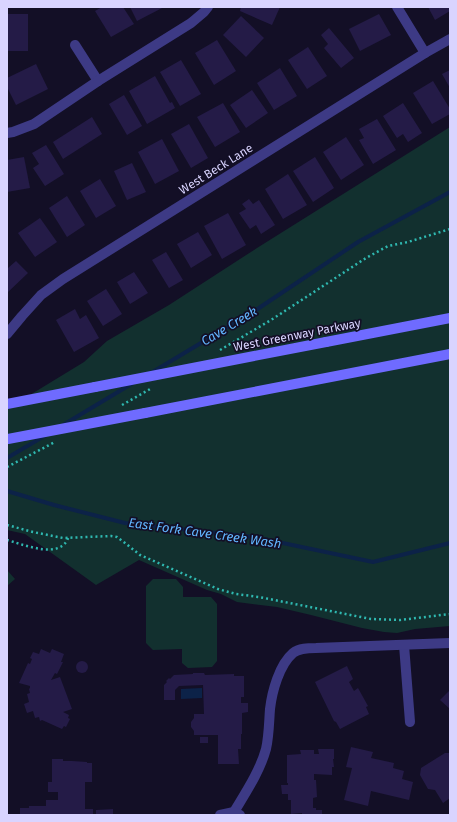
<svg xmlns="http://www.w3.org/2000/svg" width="457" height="822" font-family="'Fira Sans',sans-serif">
  <rect width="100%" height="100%" fill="#130f26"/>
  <g fill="#12302f">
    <polygon points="450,127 450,626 415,629 397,633 384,632 362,628 311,615 277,607 237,602 221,594 207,590 139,560 96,585 25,534 7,530 7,409 84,362 107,341 169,305 257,248"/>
    <polygon points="7,570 15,579 7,586"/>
    <polygon points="153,579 176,579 183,587 183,597 211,597 217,604 217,661 212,667 188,668 182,663 182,649 153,650 146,643 146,586"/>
  </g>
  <polygon fill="#0c2248" points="202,688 202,698 181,699 181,689"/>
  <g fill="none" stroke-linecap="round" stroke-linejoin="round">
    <g stroke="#0c2248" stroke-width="4">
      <polyline points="151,373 256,310 358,242 450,192"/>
      <polyline points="63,425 133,383"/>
      <polyline points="7,458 46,435"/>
      <polyline points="7,491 54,505 125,523 254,537 373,562 450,543"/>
    </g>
  </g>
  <g fill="#241b47">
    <polygon points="102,7 123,7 134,24 111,37 95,11"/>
    <polygon points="130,7 164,7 137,21"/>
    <polygon points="241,7 280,7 272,25 240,11"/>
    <polygon points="428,7 450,7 450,11 435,20"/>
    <rect x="7" y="14" width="21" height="37"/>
    <polygon points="379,14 391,35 360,51 349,29"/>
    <polygon points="241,16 264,38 246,57 223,35"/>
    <polygon points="329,28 354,58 341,68 324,48 328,44 321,35"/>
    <polygon points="217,40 236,71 214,85 195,53"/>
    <polygon points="308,47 327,76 307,89 288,60"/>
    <polygon points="181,60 201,94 180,106 160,72"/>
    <polygon points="36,64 48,89 16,105 7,87 7,78"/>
    <polygon points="280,68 297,96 274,110 257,83"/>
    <polygon points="450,70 450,88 442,74"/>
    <polygon points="155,76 170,103 172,102 175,108 147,124 129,91"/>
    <polygon points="433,81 450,109 450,114 432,124 413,93"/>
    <polygon points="252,90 268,113 246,128 230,105"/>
    <polygon points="124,95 142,126 127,135 109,104"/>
    <polygon points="223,103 240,132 215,147 197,117"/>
    <polygon points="403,103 422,133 408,142 403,134 397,138 383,116"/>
    <polygon points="92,117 102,134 63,159 53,142"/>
    <polygon points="377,119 396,150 373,164 359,140 364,138 359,129"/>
    <polygon points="189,124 208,158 191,168 171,134"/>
    <polygon points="346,137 364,165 341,180 323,152"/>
    <polygon points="162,139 179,171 155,184 138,152"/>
    <polygon points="46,145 64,174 45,186 33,168 39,164 32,153"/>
    <polygon points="24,157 30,188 7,192 7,160"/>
    <polygon points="315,157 334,188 313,202 293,171"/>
    <polygon points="132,163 146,192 127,200 114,171"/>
    <polygon points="288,174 307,205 283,219 265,189"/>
    <polygon points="100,179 116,206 96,218 80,191"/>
    <polygon points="67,196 85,225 67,237 49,208"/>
    <polygon points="249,199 253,204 259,200 275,225 261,234 256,225 250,229 239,213 246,209 242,204"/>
    <polygon points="228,213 246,245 222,259 204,226"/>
    <polygon points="40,218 57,242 35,257 18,233"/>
    <polygon points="198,232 212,255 191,268 177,244"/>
    <polygon points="166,252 183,280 169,288 152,260"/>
    <polygon points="16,261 28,273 7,293 7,267 8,268"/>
    <polygon points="134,272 148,293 130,304 117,282"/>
    <polygon points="106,289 122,314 103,326 87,301"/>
    <polygon points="75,309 80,319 86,315 99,338 74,352 56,320"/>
    <polygon points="41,649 50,653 52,649 64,654 61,662 63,662 57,674 55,673 51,680 60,677 72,709 63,712 69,715 68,718 70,719 66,727 64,726 62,729 42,720 40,721 39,717 35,718 33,711 27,713 24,704 29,702 27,694 30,693 29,689 30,688 30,686 19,683 28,663 30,664 32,659 30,658 33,652 39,654"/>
    <circle cx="82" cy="667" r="6"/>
    <polygon points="347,666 353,679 349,682 354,691 358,688 368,706 366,707 369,714 340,729 336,722 334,721 333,719 315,682"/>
    <polygon points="193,673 204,673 205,675 234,674 234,676 244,676 244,697 241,697 241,703 248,703 248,712 242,713 242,734 241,734 241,749 238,749 239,764 218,764 218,735 194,735 194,731 191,727 191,722 194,718 194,714 204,714 203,685 179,686 175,690 175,700 164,700 164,685 167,682 166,681 169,678 170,679 174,675 193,674"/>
    <polygon points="450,690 450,709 440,700"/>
    <rect x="200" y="737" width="8" height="6"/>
    <polygon points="351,747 373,752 371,758 394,763 393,768 404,771 402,779 413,782 409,800 371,791 368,806 344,800 352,768 346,767"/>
    <polygon points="318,749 334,749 334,759 333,759 334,767 332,767 332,775 314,774 314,780 316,780 317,797 313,798 313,808 316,808 316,810 322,810 322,815 302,815 302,813 291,814 291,800 288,800 288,794 282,794 281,785 288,785 288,783 287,783 287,755 301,754 300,750 314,750 314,754 319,754"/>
    <polygon points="445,753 450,753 450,798 443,803 435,790 428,789 420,775 421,768"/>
    <polygon points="52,759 63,759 63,761 72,761 87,762 87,763 92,763 92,782 85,782 85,809 93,809 93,815 20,815 20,808 29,808 29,806 46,806 46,800 58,800 58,792 48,792 48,782 52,782"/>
    <polygon points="113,809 113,815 96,815 96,810"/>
  </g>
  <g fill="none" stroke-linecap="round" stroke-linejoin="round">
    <g stroke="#2fb8b0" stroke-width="2.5" stroke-dasharray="2 3" stroke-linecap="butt">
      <polyline points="220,350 271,320 366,258 388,246 408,242 450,229"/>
      <polyline points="122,405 152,388"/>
      <polyline points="7,467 55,442"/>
      <polyline points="7,525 33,532 63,538 111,536 117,537 125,543 140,555 218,589 236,594 259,597 371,619 400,620 450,614"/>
      <path d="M 7,540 C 21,544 49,555 62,546 C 65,544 67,541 68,538"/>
    </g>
    <g stroke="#3d3a85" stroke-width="10">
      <polyline points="397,7 425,53"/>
      <polyline points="75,45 98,81"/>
      <polyline points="7,133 13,132 34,124 98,81 191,23 204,12 208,7"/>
      <polyline points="7,334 22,316 41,295 63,279 425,53 450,39"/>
      <polyline points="404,645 410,722"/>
      <path d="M 234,812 C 246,792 260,771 266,749 C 269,736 269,722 270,709 C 272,692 279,665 293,653 C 299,648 308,648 316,648 L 450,643"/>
      <polyline points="220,815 234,812 240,815"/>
    </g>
    <g stroke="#6f6bff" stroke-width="10">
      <polyline points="326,342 450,318"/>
      <polyline points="7,404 95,387"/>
      <polyline points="145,413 450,354"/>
    </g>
    <g stroke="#6f6bff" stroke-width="10">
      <polyline points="95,387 326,342"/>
      <polyline points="8,439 145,413"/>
    </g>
  </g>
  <g text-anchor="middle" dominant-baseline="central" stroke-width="3.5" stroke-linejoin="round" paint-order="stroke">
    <g font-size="12" fill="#d9d4ff" stroke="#130f26">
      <text transform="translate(216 169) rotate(-32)">West Beck Lane</text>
      <text transform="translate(297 335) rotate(-11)">West Greenway Parkway</text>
    </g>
    <g font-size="13" font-style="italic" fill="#62b6ff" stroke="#130f26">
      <text transform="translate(229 326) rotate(-31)">Cave Creek</text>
      <text transform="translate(205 533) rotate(8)">East Fork Cave Creek Wash</text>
    </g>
  </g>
  <rect width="457" height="822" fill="none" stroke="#d9d4ff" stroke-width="16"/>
</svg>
